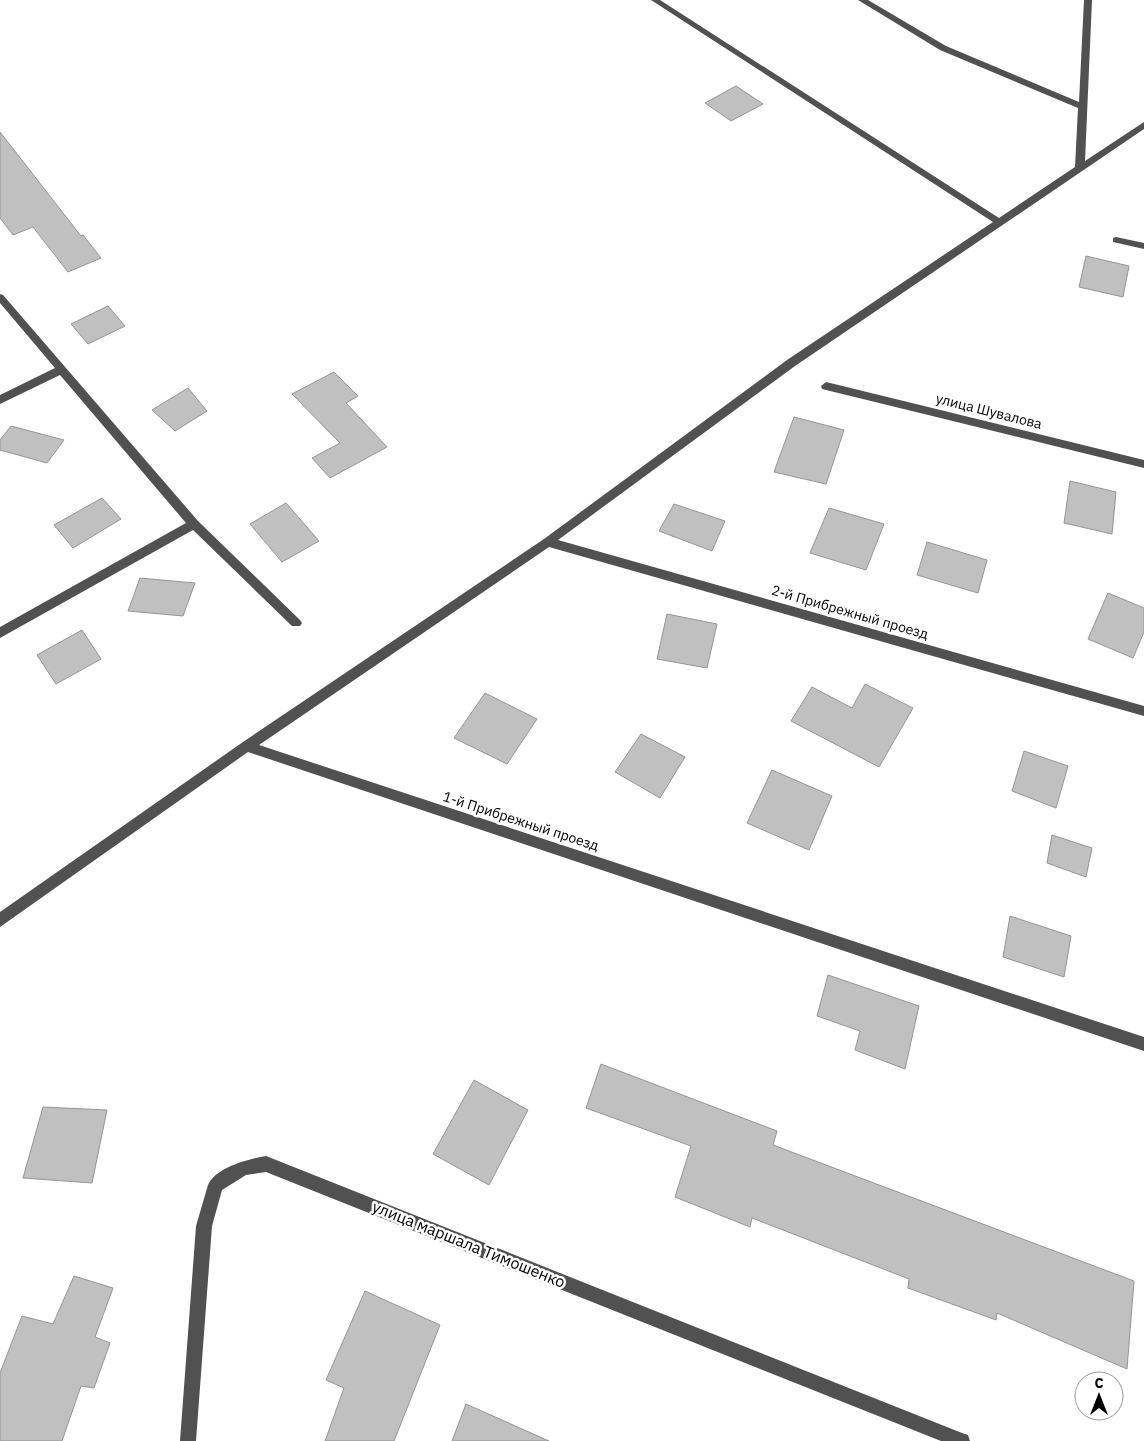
<svg xmlns="http://www.w3.org/2000/svg" width="1144" height="1441" font-family="'IBM Plex Sans',sans-serif">
  <rect width="100%" height="100%" fill="#fff"/>
  <g fill="#c0c0c0" stroke="#959595">
    <polygon points="736,86 763,104 731,121 705,103"/>
    <polygon points="0,132 81,236 83,235 101,258 68,272 33,227 13,235 0,218"/>
    <polygon points="1086,256 1129,266 1123,297 1079,287"/>
    <polygon points="108,306 125,326 88,344 71,324"/>
    <polygon points="334,372 358,396 346,403 387,447 330,478 312,458 340,443 292,394"/>
    <polygon points="188,388 207,411 175,431 152,410"/>
    <polygon points="794,417 844,430 826,484 774,472"/>
    <polygon points="11,426 64,440 47,463 0,450 0,440"/>
    <polygon points="1070,481 1116,492 1112,534 1064,523"/>
    <polygon points="102,498 121,519 73,548 54,525"/>
    <polygon points="286,503 319,541 282,562 250,524"/>
    <polygon points="674,504 725,521 712,551 659,531"/>
    <polygon points="829,508 884,524 866,570 810,553"/>
    <polygon points="927,542 987,560 978,593 917,575"/>
    <polygon points="140,578 195,583 183,616 128,611"/>
    <polygon points="1108,593 1144,608 1144,632 1133,658 1088,639"/>
    <polygon points="667,614 717,624 707,668 657,659"/>
    <polygon points="82,630 101,659 56,684 37,655"/>
    <polygon points="865,684 913,708 879,767 791,721 812,687 852,708"/>
    <polygon points="485,693 537,719 507,764 454,738"/>
    <polygon points="641,734 685,757 660,798 615,772"/>
    <polygon points="1024,751 1068,766 1056,808 1012,791"/>
    <polygon points="772,770 832,796 809,850 747,823"/>
    <polygon points="1052,835 1092,848 1086,877 1047,863"/>
    <polygon points="1010,916 1071,936 1064,977 1003,957"/>
    <polygon points="828,975 919,1006 905,1069 855,1050 860,1031 817,1016"/>
    <polygon points="601,1064 777,1131 773,1145 1134,1281 1127,1369 997,1313 996,1320 908,1288 909,1279 752,1218 750,1227 675,1197 691,1146 586,1108"/>
    <polygon points="474,1080 528,1110 489,1185 433,1154"/>
    <polygon points="43,1107 107,1110 92,1183 23,1178"/>
    <polygon points="74,1276 113,1288 95,1337 110,1343 94,1388 81,1386 62,1441 0,1441 0,1373 22,1316 53,1324"/>
    <polygon points="365,1291 440,1325 394,1441 325,1441 344,1388 326,1380"/>
    <polygon points="466,1404 549,1441 452,1441"/>
  </g>
  <g fill="none" stroke-linecap="round" stroke-linejoin="round">
    <g fill="#515151" fill-rule="evenodd">
      <polygon points="651,0 660,0 999,218 1075,167 1078,108 940,50 858,0 868,0 946,46 1079,102 1084,0 1092,0 1085,161 1144,122 1144,129 795,366 558,540 1144,706 1144,716 549,547 259,745 1144,1037 1144,1051 248,752 0,927 0,912 243,742 544,539 787,360 993,222"/>
      <polygon points="1116,237 1144,243 1144,249 1113,242 1113,238"/>
      <polygon points="0,294 3,295 198,521 300,620 302,623 300,626 292,626 193,530 0,638 0,627 186,523 60,375 0,404 0,395 55,368 0,303"/>
      <polygon points="826,382 1144,460 1144,468 822,389 821,386"/>
      <path d="M 266,1156 L 962,1433 L 968,1435 L 970,1441 L 941,1441 L 266,1172 L 246,1175 L 222,1190 L 212,1226 L 196,1441 L 180,1441 L 196,1226 L 208,1185 C 216,1167 249,1159 266,1156 Z"/>
    </g>
  </g>
  <g text-anchor="middle" dominant-baseline="central" stroke-width="5" stroke-linejoin="round" paint-order="stroke">
    <g font-size="14" fill="#000" stroke="#fff">
      <text transform="translate(989 411) rotate(14)">улица Шувалова</text>
      <text transform="translate(850 612) rotate(16)">2-й Прибрежный проезд</text>
      <text transform="translate(521 821) rotate(18)">1-й Прибрежный проезд</text>
    </g>
    <g font-size="16" fill="#000" stroke="#fff">
      <text transform="translate(469 1244) rotate(22)">улица маршала Тимошенко</text>
    </g>
  </g>
  <g transform="translate(1099 1396)"><circle r="24" fill="#ffffff" stroke="#999999"/>
  <path d="M0-4L9 19L0 12L-9 19Z" fill="#000000"/>
  <text y="-8" font-size="14" font-weight="bold" text-anchor="middle" fill="#000000">С</text>
  </g>
</svg>
